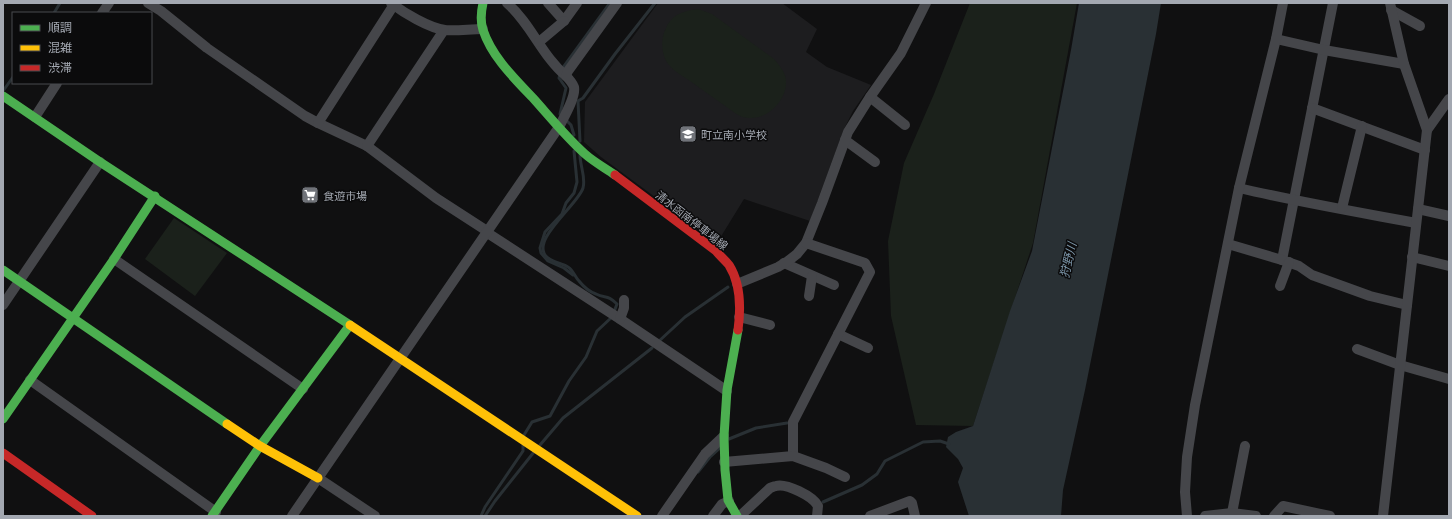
<svg xmlns="http://www.w3.org/2000/svg" width="1452" height="519" font-family="Lato,'Noto Sans JP',sans-serif">
  <rect width="100%" height="100%" fill="#101011"/>
  <polygon fill="#1d1d1f" points="658,3 782,3 817,29 806,52 827,67 871,85 853,111 844,129 810,221 744,199 717,243 601,157 584,142 585,102"/>
  <g fill="#1b211b">
    <polygon points="970,3 1077,3 1033,243 973,426 916,425 891,316 888,241 904,163 934,94"/>
    <path d="M 698,9 L 712,14 L 774,59 C 779,65 786,73 786,81 C 787,100 768,119 750,118 C 744,118 739,116 735,113 C 720,102 705,92 690,81 C 683,76 675,72 670,66 C 661,57 660,39 666,28 C 672,14 684,11 698,9 Z"/>
    <polygon points="174,218 227,253 195,296 145,259"/>
  </g>
  <polygon fill="#293034" points="1079,3 1161,3 1156,34 1085,390 1063,490 1061,516 969,516 958,482 963,468 958,459 946,447 948,437 956,432 973,426 1010,311 1032,251 1071,50"/>
  <g fill="none" stroke-linecap="round" stroke-linejoin="round">
    <g stroke="#293034" stroke-width="3">
      <polyline points="54,13 60,3"/>
      <polyline points="562,69 610,3"/>
      <polyline points="560,74 559,78 566,88 560,114 571,125 574,135"/>
      <polyline points="3,91 13,77"/>
      <polyline points="580,141 578,101 583,98 615,54 655,3"/>
      <polyline points="573,275 564,268 548,261 541,253 540,248 545,232 562,214 566,203 574,193 577,182 574,151"/>
      <polyline points="658,342 685,317 728,287"/>
      <path d="M 524,435 L 532,422 L 550,416 L 569,381 L 586,357 L 597,331 L 612,317 L 617,304 C 607,294 606,299 596,294 C 590,292 583,286 579,281 C 575,277 573,270 568,267 C 562,263 554,263 548,258 C 527,242 578,205 583,188 C 586,177 580,166 580,155"/>
      <polyline points="729,439 756,428 787,423"/>
      <polyline points="540,445 563,418 652,348"/>
      <polyline points="698,472 710,457 720,448"/>
      <polyline points="823,502 862,485 877,474 885,461 923,442 940,441 949,444"/>
      <polyline points="481,516 485,507 523,451 523,445"/>
      <polyline points="485,516 495,501 534,452"/>
    </g>
    <g stroke="#45464a" stroke-width="10">
      <polyline points="148,3 161,11 207,48 305,116 318,123 367,146 436,198 487,231"/>
      <path d="M 391,3 C 404,13 429,28 445,30 C 457,31 470,29 483,29"/>
      <path d="M 507,3 C 531,24 542,56 566,76"/>
      <polyline points="548,3 564,21 577,3"/>
      <polyline points="1333,3 1282,260 1299,266 1312,275 1370,296 1407,305"/>
      <polyline points="1391,10 1420,26"/>
      <polyline points="102,13 109,3"/>
      <polyline points="1276,39 1324,50 1404,64"/>
      <polyline points="539,42 564,21"/>
      <polyline points="870,97 905,125"/>
      <polyline points="1312,108 1425,150"/>
      <polyline points="35,117 57,83"/>
      <polyline points="318,123 395,3"/>
      <polyline points="1427,130 1449,99"/>
      <polyline points="845,140 875,162"/>
      <polyline points="367,146 444,30"/>
      <path d="M 1239,188 C 1298,202 1357,212 1416,223"/>
      <polyline points="1342,208 1362,126"/>
      <polyline points="1418,209 1449,216"/>
      <polyline points="486,232 620,319 727,391"/>
      <polyline points="1228,244 1282,260"/>
      <polyline points="1412,257 1449,266"/>
      <polyline points="114,259 303,389"/>
      <polyline points="784,263 834,285"/>
      <polyline points="737,284 778,267 788,261 797,254 806,243 822,203 848,132 870,97 901,53 926,3"/>
      <polyline points="1280,286 1289,262"/>
      <polyline points="809,296 812,276"/>
      <polyline points="3,305 100,162"/>
      <polyline points="739,317 770,325"/>
      <polyline points="620,319 624,308 624,300"/>
      <polyline points="838,334 868,348"/>
      <polyline points="1357,349 1400,365 1449,379"/>
      <polyline points="30,380 216,512"/>
      <polyline points="793,456 793,422 870,272 865,263 806,243"/>
      <polyline points="724,462 793,456 826,468 845,477"/>
      <polyline points="318,478 375,516"/>
      <polyline points="1232,513 1245,446"/>
      <path d="M 292,516 L 559,127 C 564,117 576,97 574,87 C 572,82 569,79 566,76 L 568,71 L 617,3"/>
      <polyline points="662,516 705,454 724,436"/>
      <polyline points="713,516 722,504 729,501"/>
      <path d="M 740,516 L 770,488 C 770,488 775,486 776,486 C 786,483 813,496 818,506 L 817,516"/>
      <polyline points="870,516 910,501 912,503 915,516"/>
      <polyline points="1187,516 1185,492 1187,457 1195,405 1239,188 1276,39 1283,3"/>
      <polyline points="1205,516 1232,513 1256,516"/>
      <polyline points="1274,516 1283,506 1330,516"/>
      <polyline points="1383,516 1427,130 1404,64 1390,3"/>
    </g>
    <g stroke="#4caf50" stroke-width="9">
      <path d="M 483,3 C 481,12 480,21 483,30 C 492,57 514,78 533,98 C 550,117 566,137 585,154 C 594,162 605,168 615,175"/>
      <polyline points="3,96 100,162 350,325"/>
      <polyline points="3,270 227,424"/>
      <polyline points="3,419 114,259 155,196"/>
      <polyline points="212,516 260,446 350,325"/>
      <polyline points="737,516 728,500 725,470 724,436 727,390 738,330"/>
    </g>
    <g stroke="#ffc107" stroke-width="9">
      <polyline points="350,325 637,516"/>
      <polyline points="227,424 260,446 318,478"/>
    </g>
    <g stroke="#c62828" stroke-width="9">
      <path d="M 615,175 L 716,251 C 720,256 725,260 729,265 C 741,284 741,308 738,330"/>
      <polyline points="3,453 92,516"/>
    </g>
  </g>
  <defs>
    <symbol id="school-square" viewBox="-11 -11 22 22"><rect x="-9" y="-9" width="18" height="18" rx="4" fill="#707379" stroke="#0b0b0c"/><path d="M0-5L7-2L0 1L-7-2ZM-4 1L0 2.5L4 1V4Q0 6-4 4Z" fill="#fff"/></symbol>
    <symbol id="supermarket-square" viewBox="-11 -11 22 22"><rect x="-9" y="-9" width="18" height="18" rx="4" fill="#707379" stroke="#0b0b0c"/><path d="M-6-5.5h2.5l.6 2H6L4.5 2H-2.5L-4.4-4H-6ZM-1.5 3.2a1.3 1.3 0 1 0 .1 0ZM3 3.2a1.3 1.3 0 1 0 .1 0Z" fill="#fff"/></symbol>
  </defs>
  <g fill-rule="evenodd">
    <use href="#school-square" x="678" y="124" width="20" height="20"/>
    <use href="#supermarket-square" x="300" y="185" width="20" height="20"/>
  </g>
  <g text-anchor="middle" dominant-baseline="central" stroke-width="3" stroke-linejoin="round" paint-order="stroke">
    <g font-size="11" fill="#a3a8b1" stroke="#0b0b0c" text-anchor="start">
      <text x="701" y="134">町立南小学校</text>
      <text x="323" y="195">食遊市場</text>
    </g>
    <g font-size="11" fill="#a3a8b1" stroke="#0b0b0c">
      <text transform="translate(692 220) rotate(38)">清水函南停車場線</text>
    </g>
    <g font-size="12" font-style="italic" fill="#7c96a9" stroke="#0b0b0c">
      <text transform="translate(1068 260) rotate(-77)">狩野川</text>
    </g>
  </g>
  <rect width="1452" height="519" fill="none" stroke="#a3a8b1" stroke-width="8"/>
  <rect x="12" y="12" width="140" height="72" fill="#0b0b0c" stroke="#484a4e"/>
  <rect x="20" y="25" width="20" height="6" fill="#4caf50" stroke="#484a4e"/>
  <text x="48" y="32" font-size="12" fill="#a3a8b1">順調</text>
  <rect x="20" y="45" width="20" height="6" fill="#ffc107" stroke="#484a4e"/>
  <text x="48" y="52" font-size="12" fill="#a3a8b1">混雑</text>
  <rect x="20" y="65" width="20" height="6" fill="#c62828" stroke="#484a4e"/>
  <text x="48" y="72" font-size="12" fill="#a3a8b1">渋滞</text>
</svg>
